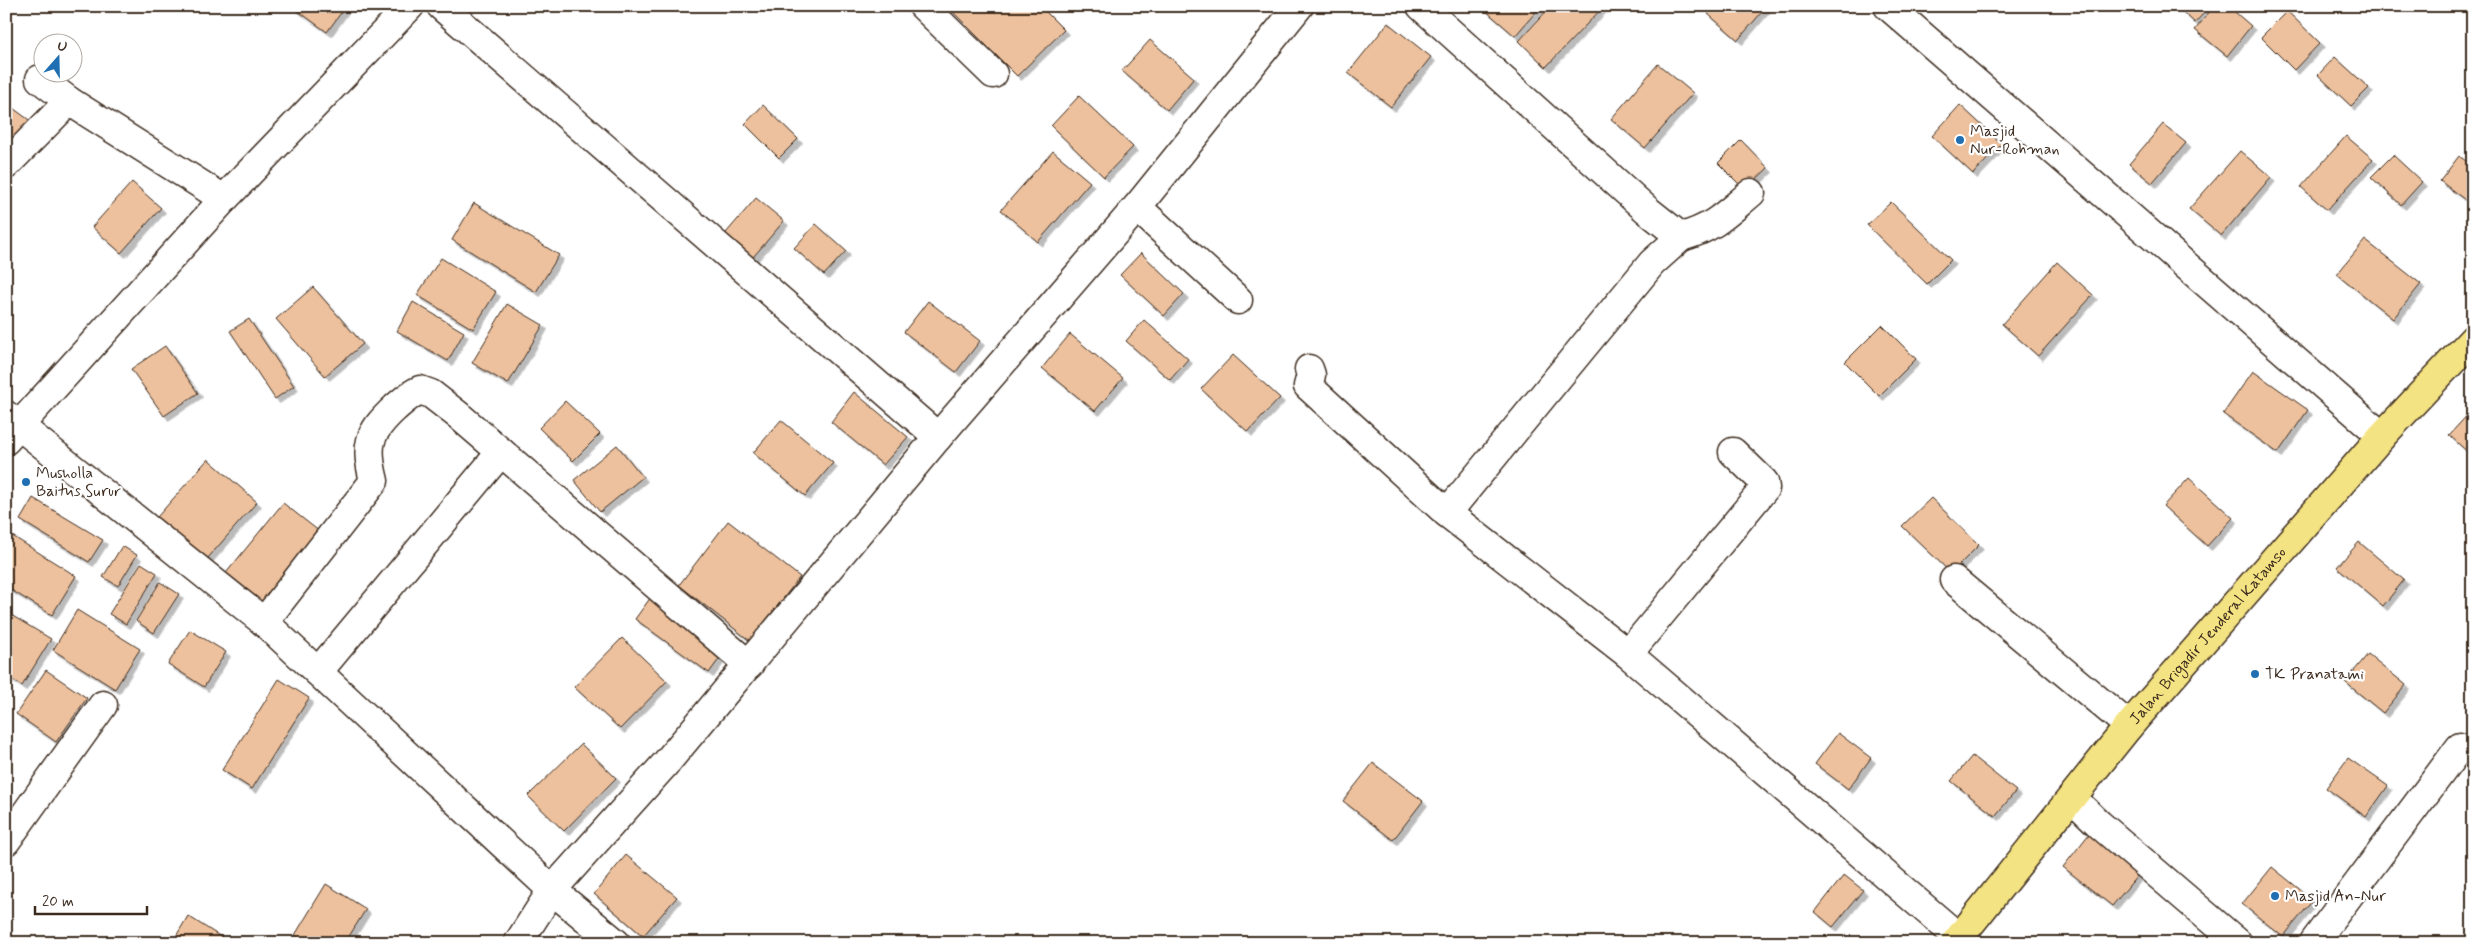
<svg xmlns="http://www.w3.org/2000/svg" width="2479" height="949" font-family="Mynerve,sans-serif">
  <defs>
    <filter id="shadow"><feDropShadow dx="4.5" dy="4.5" stdDeviation="0" flood-color="#0004"/></filter>
  </defs>
  <rect width="100%" height="100%" fill="#fff"/>
  <filter id="ink" filterUnits="userSpaceOnUse"><feTurbulence type="fractalNoise" baseFrequency=".02" numOctaves="2"/><feDisplacementMap in="SourceGraphic" scale="10" xChannelSelector="R" yChannelSelector="G"/><feConvolveMatrix kernelMatrix="1 2 1 2 8 2 1 2 1" color-interpolation-filters="sRGB"/></filter>
  <g filter="url(#ink)">
    <g fill="#edc19d" stroke="#3b2a1e" filter="url(#shadow)">
      <polygon points="291,6 346,6 327,32"/>
      <polygon points="947,6 1040,6 1064,30 1017,76"/>
      <polygon points="1490,6 1541,6 1515,36 1486,11"/>
      <polygon points="1551,6 1604,6 1546,67 1519,41"/>
      <polygon points="1715,6 1767,6 1738,40 1708,14"/>
      <polygon points="2176,6 2210,6 2195,23"/>
      <polygon points="2214,6 2228,6 2251,26 2227,56 2195,30"/>
      <polygon points="2287,11 2320,43 2294,70 2261,37"/>
      <polygon points="1388,23 1431,57 1391,107 1348,73"/>
      <polygon points="1150,40 1194,78 1167,110 1122,71"/>
      <polygon points="2335,57 2369,88 2351,106 2318,75"/>
      <polygon points="1658,64 1693,93 1645,148 1611,119"/>
      <polygon points="1079,96 1133,147 1104,177 1051,126"/>
      <polygon points="6,103 32,122 6,155"/>
      <polygon points="763,105 798,139 779,158 745,124"/>
      <polygon points="1960,105 2002,144 1973,174 1932,136"/>
      <polygon points="2163,124 2186,143 2152,183 2129,164"/>
      <polygon points="2346,136 2373,159 2327,210 2301,187"/>
      <polygon points="1741,140 1768,168 1745,190 1718,163"/>
      <polygon points="1053,151 1090,182 1038,242 1001,210"/>
      <polygon points="2240,151 2271,177 2221,236 2189,209"/>
      <polygon points="2393,155 2422,182 2401,205 2371,177"/>
      <polygon points="2459,156 2473,166 2473,206 2440,181"/>
      <polygon points="132,182 161,208 121,253 92,227"/>
      <polygon points="756,198 784,221 748,263 720,240"/>
      <polygon points="1891,202 1951,260 1927,284 1867,225"/>
      <polygon points="474,203 559,255 536,292 452,240"/>
      <polygon points="816,224 846,251 824,275 794,248"/>
      <polygon points="2365,240 2421,284 2393,319 2337,274"/>
      <polygon points="1141,253 1184,294 1164,316 1120,275"/>
      <polygon points="441,258 496,292 473,329 417,295"/>
      <polygon points="2057,262 2093,295 2038,356 2002,324"/>
      <polygon points="313,287 363,344 325,376 276,319"/>
      <polygon points="928,301 980,341 956,372 904,332"/>
      <polygon points="413,302 464,332 448,361 397,331"/>
      <polygon points="507,304 543,325 508,384 472,363"/>
      <polygon points="249,319 294,386 275,399 230,331"/>
      <polygon points="1144,320 1188,359 1170,380 1126,341"/>
      <polygon points="1882,325 1916,359 1879,396 1845,362"/>
      <polygon points="1070,334 1123,378 1095,411 1042,368"/>
      <polygon points="165,346 198,393 164,416 131,369"/>
      <polygon points="1233,355 1280,398 1248,432 1201,389"/>
      <polygon points="2253,371 2308,410 2278,453 2223,414"/>
      <polygon points="854,392 908,437 883,465 831,422"/>
      <polygon points="565,401 600,434 573,461 539,428"/>
      <polygon points="2473,409 2473,457 2449,435"/>
      <polygon points="781,420 833,463 805,496 753,453"/>
      <polygon points="617,445 643,477 600,512 574,480"/>
      <polygon points="208,459 257,502 200,567 151,524"/>
      <polygon points="2189,478 2233,518 2207,546 2163,506"/>
      <polygon points="33,498 103,540 89,562 20,520"/>
      <polygon points="1931,498 1979,545 1951,573 1902,526"/>
      <polygon points="283,503 320,532 259,608 222,578"/>
      <polygon points="728,521 800,577 750,641 679,585"/>
      <polygon points="6,532 76,576 52,615 6,587"/>
      <polygon points="2359,542 2404,580 2383,606 2337,567"/>
      <polygon points="122,546 137,555 118,586 103,577"/>
      <polygon points="141,563 157,573 126,624 109,614"/>
      <polygon points="160,582 179,594 154,633 136,621"/>
      <polygon points="651,597 725,651 709,673 635,619"/>
      <polygon points="77,610 140,649 115,689 53,650"/>
      <polygon points="6,612 51,639 22,686 6,676"/>
      <polygon points="190,630 226,652 204,687 168,664"/>
      <polygon points="622,638 667,681 620,729 574,687"/>
      <polygon points="2368,654 2406,685 2383,713 2345,682"/>
      <polygon points="46,670 87,698 56,742 16,714"/>
      <polygon points="279,679 309,698 252,789 222,770"/>
      <polygon points="1838,733 1871,758 1848,789 1815,764"/>
      <polygon points="581,744 616,778 564,831 528,796"/>
      <polygon points="1972,756 2016,791 1995,816 1951,781"/>
      <polygon points="2348,758 2388,786 2366,817 2326,788"/>
      <polygon points="1373,763 1423,801 1393,840 1343,801"/>
      <polygon points="2093,829 2143,869 2112,906 2063,867"/>
      <polygon points="626,855 677,897 643,936 594,894"/>
      <polygon points="2272,867 2313,900 2283,937 2242,904"/>
      <polygon points="1844,875 1863,890 1833,927 1815,912"/>
      <polygon points="326,884 366,909 345,943 306,943 295,935"/>
      <polygon points="188,916 221,937 217,943 172,943"/>
    </g>
    <g fill="none" stroke-linecap="round" stroke-linejoin="round">
      <defs>
        <g id="minor">
          <polyline points="441,6 938,437"/>
          <polyline points="923,6 993,74"/>
          <polyline points="1421,6 1647,210 1681,237 1652,263 1447,513 1628,654 1965,943"/>
          <polyline points="1888,6 2382,436"/>
          <polyline points="40,79 69,101 224,199"/>
          <polyline points="6,165 69,101"/>
          <polyline points="1137,207 1238,300"/>
          <path d="M 1681,237 C 1714,228 1726,214 1751,193"/>
          <polyline points="1309,369 1311,375 1308,386 1447,513"/>
          <polyline points="6,415 264,622 552,890 616,943"/>
          <polyline points="6,440 224,199 410,6"/>
          <polyline points="1954,580 2129,726"/>
          <path d="M 264,622 L 374,481 C 365,445 368,433 395,408 C 403,401 410,394 420,390 L 431,394 L 458,415 L 749,665"/>
          <polyline points="1628,654 1765,488 1764,482 1733,452"/>
          <polyline points="318,672 501,452"/>
          <polyline points="2072,798 2099,824 2238,943"/>
          <polyline points="6,841 103,705"/>
          <polyline points="2314,942 2460,747"/>
          <polyline points="518,943 552,890 667,762 938,437 1137,207 1299,6"/>
        </g>
        <g id="major">
          <path id="s1" d="M 1955,943 L 2129,726 L 2382,436 L 2473,339"/>
        </g>
      </defs>
      <use href="#minor" stroke="#3b2a1e" stroke-width="31"/>
      <use href="#major" stroke="#3b2a1e" stroke-width="31"/>
      <use href="#minor" stroke="#fff" stroke-width="28"/>
      <use href="#major" stroke="#f4e382" stroke-width="28"/>
    </g>
  </g>
  <g fill="#1f6fb2" stroke="#fff" stroke-width="2">
    <circle cx="1960" cy="140" r="5"/>
    <circle cx="26" cy="482" r="5"/>
    <circle cx="2255" cy="674" r="5"/>
    <circle cx="2275" cy="896" r="5"/>
  </g>
  <g text-anchor="middle" dominant-baseline="central" stroke-width="4.5" stroke-linejoin="round" paint-order="stroke">
    <g font-size="16" fill="#3b2a1e" stroke="#fff" text-anchor="start">
      <text x="1970" y="131">Masjid<tspan x="1970" dy="18">Nur-Rohman</tspan></text>
      <text x="36" y="473">Musholla<tspan x="36" dy="18">Baitus Surur</tspan></text>
      <text x="2265" y="674">TK Pranatami</text>
      <text x="2285" y="896">Masjid An-Nur</text>
    </g>
    <g font-size="16" fill="#3b2a1e" stroke="#fff">
      <text stroke="none"><textPath href="#s1" startOffset="398">Jalan Brigadir Jenderal Katamso</textPath></text>
    </g>
  </g>
  <rect width="2479" height="949" fill="none" stroke="#fff" stroke-width="25"/>
  <rect x="12" y="12" width="2454" height="924" fill="none" stroke="#3b2a1e" stroke-width="2" filter="url(#ink)"/>
  <g transform="translate(58 58) rotate(20)"><circle r="24" fill="#ffffff" stroke="#b1aaa5"/>
  <path d="M0-4L9 19L0 12L-9 19Z" fill="#1f6fb2"/>
  <text y="-8" font-size="14" font-weight="bold" text-anchor="middle" fill="#3b2a1e">U</text>
  </g>
  <path d="M35 906v8h112v-8" fill="none" stroke="#3b2a1e" stroke-width="2.5"/>
  <text x="42" y="906" font-size="15" fill="#3b2a1e" stroke="#ffffff" stroke-width="4" paint-order="stroke">20 m</text>
</svg>
